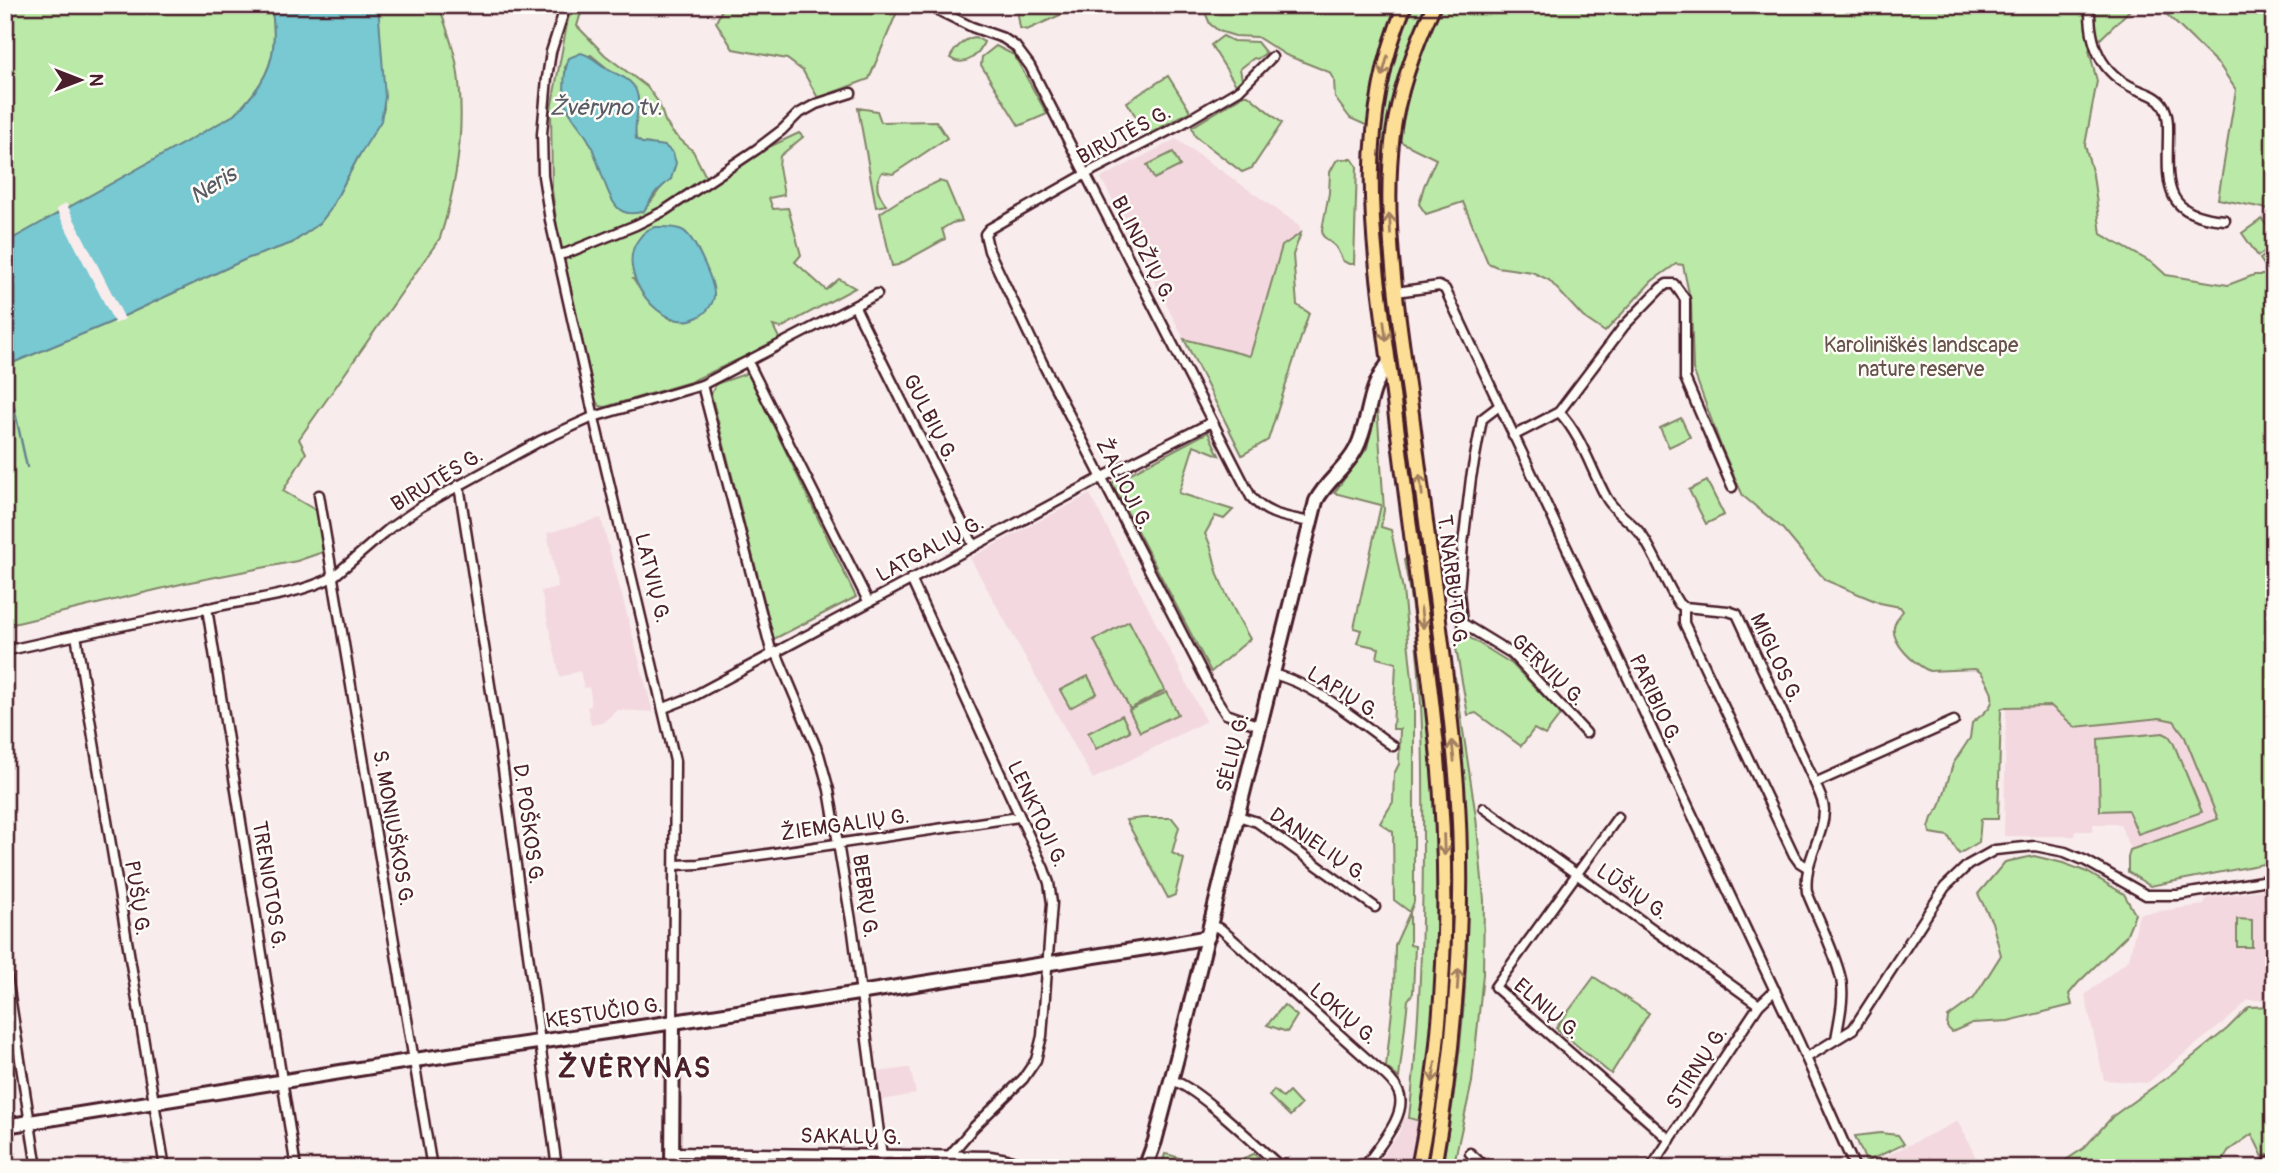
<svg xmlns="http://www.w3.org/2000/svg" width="2279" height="1173" font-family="Pangolin,sans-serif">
  <rect width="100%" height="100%" fill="#f8ecec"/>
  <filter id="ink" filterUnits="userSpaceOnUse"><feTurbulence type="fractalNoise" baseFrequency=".0143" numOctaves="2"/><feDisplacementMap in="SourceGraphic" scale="14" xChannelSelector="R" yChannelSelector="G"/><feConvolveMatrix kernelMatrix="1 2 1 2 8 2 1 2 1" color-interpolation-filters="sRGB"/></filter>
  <g filter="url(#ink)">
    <g fill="#f3d9df">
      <polygon points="1176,139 1299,225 1301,233 1282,246 1280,252 1250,356 1184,339 1101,178"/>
      <polygon points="1090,494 1206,721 1093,779 970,558"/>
      <polygon points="601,518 653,712 618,710 602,723 591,725 587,707 591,706 591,697 589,687 584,688 580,671 560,677 541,591 558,587 547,533"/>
      <polygon points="2051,706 2076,727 2160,718 2174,721 2184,735 2218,820 2130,850 2120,824 2093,824 2093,831 2075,831 2075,836 2004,836 2006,707"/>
      <polygon points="2274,888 2274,1000 2248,1000 2231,1017 2147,1083 2104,1080 2085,995 2129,959 2139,914 2204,905 2207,898"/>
      <polygon points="906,1068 910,1068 916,1094 882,1100 878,1072"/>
      <polygon points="1405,1117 1420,1121 1409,1168 1373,1168 1399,1133"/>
      <polygon points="1958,1121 1981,1168 1882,1168 1878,1160"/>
    </g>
    <g fill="#bbe9a7" stroke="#828469" stroke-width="2" fill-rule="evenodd">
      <path d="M 5,5 L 271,5 C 280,54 269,81 234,115 L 5,243 Z"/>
      <path d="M 378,5 L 439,5 C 445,25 454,47 457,67 C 466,123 457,184 440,238 L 299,439 L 306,453 L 283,491 L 317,511 L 323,552 L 297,561 L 185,583 L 5,626 L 5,366 L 109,323 L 246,259 L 292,243 L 320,223 L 330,210 L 384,109 Z"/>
      <path d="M 575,5 L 587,5 L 580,16 L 577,26 L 605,55 L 647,87 L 659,103 L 665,121 L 673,133 L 693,151 L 710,185 L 769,147 L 799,133 L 803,137 L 780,156 L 779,167 L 784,195 L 769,198 L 773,209 L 788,208 L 801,255 L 795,262 L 826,290 L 839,279 L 855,288 L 781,328 L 773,326 L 780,340 L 690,382 L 605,407 L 600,406 L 596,402 L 557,227 L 552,190 L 551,109 L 568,19 ZM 591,55 L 613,73 L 638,97 C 638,111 633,125 636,139 L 642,143 L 651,144 L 671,179 C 651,191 654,213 628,213 L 613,199 L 590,141 L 578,121 L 568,110 L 565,101 L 565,67 ZM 698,250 L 712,284 L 671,319 C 655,310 643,294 633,279 Z"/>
      <polygon points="724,5 894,5 899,7 869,79 818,98 803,71 787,59 733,49 716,22"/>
      <polygon points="1025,5 1082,5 1027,30 1020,28 1018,15"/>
      <path d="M 1202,5 L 2135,5 L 2089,50 L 2097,81 L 2085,145 L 2093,175 L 2101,234 L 2154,264 L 2166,275 L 2228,285 L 2254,275 L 2271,275 L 2260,259 L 2274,249 L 2274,273 L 2272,275 L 2274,278 L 2274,862 L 2150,886 L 2128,872 L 2128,857 L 2130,850 L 2218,819 L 2184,735 L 2174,721 L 2160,718 L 2075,727 L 2051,706 L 2006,707 L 2001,709 L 1998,819 L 1981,819 L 1979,842 L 1959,854 L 1948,836 L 1931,833 L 1929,828 L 1932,818 L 1940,807 L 1953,764 L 1970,738 L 1972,723 C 1989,709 2000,703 1986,681 C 1983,675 1982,672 1975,669 L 1929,671 C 1915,664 1891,644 1894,627 C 1895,621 1899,616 1903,611 L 1900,607 L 1880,603 L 1825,580 L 1782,528 L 1743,496 L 1722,449 L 1693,369 L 1691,303 L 1683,265 L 1676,264 L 1652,281 L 1605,332 L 1583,317 L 1549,280 L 1532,272 L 1497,267 L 1488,263 L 1463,202 L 1426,214 L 1419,204 L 1424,186 L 1436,159 L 1387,135 L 1383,206 L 1396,343 L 1394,343 L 1377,200 L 1379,131 L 1350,118 L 1335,98 L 1334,80 L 1329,72 L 1286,55 L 1257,37 L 1235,36 L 1219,31 L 1210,24 Z"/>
      <polygon points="2157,5 2274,5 2274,134 2270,174 2274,175 2274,210 2218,199 2236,90 2220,66"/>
      <polygon points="1223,36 1233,41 1257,42 1266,53 1257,59 1254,58 1240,69 1242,79 1236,85 1211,45"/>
      <path d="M 975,37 L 984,42 C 978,56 965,68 950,58 C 954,49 965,38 975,37 Z"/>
      <polygon points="996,46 1014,55 1047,114 1019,126 981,65 982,57"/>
      <polygon points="1168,76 1190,111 1147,135 1127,102"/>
      <polygon points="1244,95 1248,95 1282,123 1252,168 1242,172 1195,136 1192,127"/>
      <path d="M 858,108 L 877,111 L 881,122 L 936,121 L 947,138 L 893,174 L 882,172 C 873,184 878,193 886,205 L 876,207 Z"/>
      <polygon points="1173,152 1180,166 1154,179 1147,165"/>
      <polygon points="1341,159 1352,159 1357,166 1354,264 1349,264 1343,261 1336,247 1323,236 1322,230 1329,193 1330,172 1336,161"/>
      <polygon points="939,181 946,183 962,221 952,223 942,229 945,239 898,265 892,266 880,213 900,200"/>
      <polygon points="2262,219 2274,236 2274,245 2258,256 2242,233"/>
      <polygon points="1301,233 1293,255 1297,305 1309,313 1268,440 1242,455 1184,339 1250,356 1282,246"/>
      <polygon points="748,373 856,597 774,639 711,394 716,384"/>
      <polygon points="1377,405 1384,510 1381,527 1391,530 1403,590 1414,699 1414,902 1410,912 1410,945 1415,946 1413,993 1408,1000 1399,1078 1386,1067 1394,992 1395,945 1410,912 1394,900 1393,832 1380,823 1393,802 1394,774 1399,764 1400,729 1393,729 1396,663 1377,658 1379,648 1357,643 1361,630 1354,628 1381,505 1334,493 1367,448"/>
      <polygon points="1403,408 1406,408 1421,543 1418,543"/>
      <polygon points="1681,418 1690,437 1669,447 1660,428"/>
      <path d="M 1208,432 L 1219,455 L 1194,445 L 1179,493 L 1233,510 L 1224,519 L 1215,516 L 1205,534 C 1214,548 1213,562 1219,577 C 1227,599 1239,619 1250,639 L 1211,672 L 1112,483 Z"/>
      <polygon points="1707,481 1724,515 1706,524 1689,490"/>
      <path d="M 1408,557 C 1432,745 1454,933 1420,1121 L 1409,1118 C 1420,1025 1423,931 1423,836 C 1424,745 1422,651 1404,560 Z"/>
      <polygon points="1129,621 1165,690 1130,709 1094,640"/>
      <polygon points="1459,631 1512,664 1561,714 1545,735 1534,729 1521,746 1476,713 1468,715 1454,637"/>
      <path d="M 1431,644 L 1435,644 C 1450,774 1460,905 1448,1036 C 1444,1080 1435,1124 1428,1168 L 1424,1168 C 1432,1124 1440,1080 1444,1036 C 1456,905 1447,774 1431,644 Z"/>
      <path d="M 1450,675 L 1455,677 L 1476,817 L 1484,900 L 1483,974 L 1472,1082 L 1453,1168 L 1442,1168 C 1454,1100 1464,1031 1466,962 C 1468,866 1457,770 1450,675 Z"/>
      <polygon points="1088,676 1097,693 1070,708 1060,690"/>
      <polygon points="1167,692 1178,714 1140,732 1129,710"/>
      <polygon points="1122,715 1130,731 1096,749 1088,733"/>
      <polygon points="2163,733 2169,736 2173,742 2202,812 2138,834 2128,810 2100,811 2098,739"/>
      <polygon points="1143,818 1172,818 1179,827 1172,853 1184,859 1175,895 1168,898 1126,820"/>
      <polygon points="2034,856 2063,863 2087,872 2124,894 2135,914 2126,936 2078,983 2069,994 2072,1005 2008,1021 1972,1023 1952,1032 1947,1027 1948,1017 1974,998 2001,955 1992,922 1978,894 2005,862"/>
      <polygon points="2237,919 2252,920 2252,947 2237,947"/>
      <polygon points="1594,977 1649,1013 1611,1074 1556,1028"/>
      <polygon points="1284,1005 1297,1016 1287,1032 1267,1025"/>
      <polygon points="2274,1006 2274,1152 2263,1157 2252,1134 2228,1151 2220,1168 2054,1168 2084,1148 2113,1116 2170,1075 2227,1029 2249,1007"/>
      <polygon points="1274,1090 1283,1098 1289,1092 1301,1105 1290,1116 1269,1096"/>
      <polygon points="1880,1133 1898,1135 1904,1144 1866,1162 1855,1136"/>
      <polygon points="1165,1154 1170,1155 1212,1168 1161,1168"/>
      <polygon points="1254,1154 1270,1168 1219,1168"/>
    </g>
    <g fill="#78c9d2" stroke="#66858f" stroke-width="2">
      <path d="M 271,5 L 378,5 L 385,97 L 381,121 L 357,159 L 330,210 L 320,223 L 292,243 L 246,259 L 109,323 L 5,366 L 5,243 L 234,115 C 269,81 280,54 271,5 Z"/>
      <path d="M 581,53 C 593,56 599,64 609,70 C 616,74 623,76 629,81 C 647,96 632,120 636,139 L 642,143 L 665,146 L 673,153 L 676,163 L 671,179 L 655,193 L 644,211 C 636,214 625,215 618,208 C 607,198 598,159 590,143 C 584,130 567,114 565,101 C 563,88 564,70 569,58 Z"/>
      <path d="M 655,227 C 662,227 674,226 682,230 C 694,235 715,283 714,296 C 713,305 705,314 698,317 C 662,336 614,272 638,240 C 643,233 647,229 655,227 Z"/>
    </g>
    <polygon fill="#f8ecec" points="66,203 125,319 115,324 56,209"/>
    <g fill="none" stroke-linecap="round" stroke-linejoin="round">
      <polyline stroke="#66858f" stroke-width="2.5" points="5,366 27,467"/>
      <defs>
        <g id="street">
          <polyline points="566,5 551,52 547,78 542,134 543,176 550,220 597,431 675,761 673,1022"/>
          <path d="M 927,5 L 972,27 L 1003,38 L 1015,46 L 1030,66 L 1251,497 C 1267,516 1288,517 1310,522"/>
          <path d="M 2090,5 C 2089,44 2100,73 2136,89 C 2146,93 2158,96 2163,105 C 2169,115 2168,127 2168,137 C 2167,188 2164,215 2225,220"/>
          <polyline points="558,255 567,253 636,225 664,211 757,149 782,130 798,114 816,104 851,93"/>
          <polyline points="1396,292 1439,286 1445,289 1799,1042 1855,1168"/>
          <polyline points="855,307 974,546"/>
          <polyline points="748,362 868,601"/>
          <polyline points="702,385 772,654"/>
          <polyline points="1499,406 1482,419 1471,478 1463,544 1459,592 1462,623 1511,653 1586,733"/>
          <path d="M 1559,412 C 1581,435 1591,469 1606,497 C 1615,514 1633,521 1643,537 C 1657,558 1665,583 1679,604 L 1684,607 L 1728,611 L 1737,614 L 1815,783 C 1818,791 1824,801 1824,810 C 1824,838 1803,861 1807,892 C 1818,920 1834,949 1841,979 C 1845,998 1839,1020 1836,1039"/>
          <polyline points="1513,436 1559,412 1624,326 1661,288 1667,284 1674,284 1685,299 1685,378 1732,487"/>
          <polyline points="459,485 503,769 557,1168"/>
          <polyline points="319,495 432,1168"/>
          <polyline points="911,579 1044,869 1049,883 1052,903 1042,1036 1036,1060 1023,1079 973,1128 939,1168"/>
          <polyline points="1684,607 1684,623 1794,855 1799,862 1807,867"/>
          <polyline points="207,608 296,1168"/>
          <polyline points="76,635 165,1168"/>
          <path d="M 5,651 C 75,635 144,621 214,607 C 253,599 297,595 333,577 L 390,528 L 422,506 L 540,441 L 593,417 L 702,385 L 877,294"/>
          <polyline points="776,652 819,754 829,790 853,932 882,1156"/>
          <path d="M 1273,674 C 1317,685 1356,720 1393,746"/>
          <polyline points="664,708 692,697 1101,478 1212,422"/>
          <polyline points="1260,726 1226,714 1215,697 1042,362 989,251 985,234 989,229 1093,170 1178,126 1239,90 1272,57"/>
          <polyline points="1815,783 1954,721"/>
          <polyline points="1484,808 1759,1005"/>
          <polyline points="1238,816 1257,822 1375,907"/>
          <polyline points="1618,817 1495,987 1670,1140"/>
          <polyline points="675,865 699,864 1019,817"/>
          <path d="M 1210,925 L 1221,929 L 1376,1067 C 1384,1074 1394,1081 1398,1091 C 1410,1114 1376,1149 1364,1168"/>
          <polyline points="5,964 37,1168"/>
          <polyline points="1806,1058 1853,1029 1945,887 1968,865 1995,850 2035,846 2065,852 2086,861 2146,895 2178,895 2274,879"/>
          <path d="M 1171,1080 C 1196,1086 1259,1148 1282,1168"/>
          <polyline points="672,1152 990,1156 1007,1159 1029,1168"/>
          <polyline points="1470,1153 1486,1168"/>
          <polyline points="1651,1168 1759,1005 1775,990"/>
          <polyline points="2261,1168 2274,1159"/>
        </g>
        <g id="secondary">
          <polyline points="5,1126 415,1060 661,1024 1165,945 1208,937"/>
          <polyline points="672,1168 673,1022"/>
          <path d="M 1145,1168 L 1155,1141 L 1177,1058 L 1316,501 C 1326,481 1346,469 1356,449 C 1371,420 1366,390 1389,363"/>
        </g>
        <g id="primary">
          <path d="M 1405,5 C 1350,136 1376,259 1393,394 C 1406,500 1421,605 1433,710 C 1451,863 1449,1017 1418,1168"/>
          <path d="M 1434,5 C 1415,46 1399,89 1393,134 C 1381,229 1401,328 1413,422 C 1428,543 1447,664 1457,786 C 1466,915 1456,1041 1434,1168"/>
        </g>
      </defs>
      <use href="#street" stroke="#4a1f2b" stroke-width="13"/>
      <use href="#secondary" stroke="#4a1f2b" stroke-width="18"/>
      <use href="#primary" stroke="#4a1f2b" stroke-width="18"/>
      <use href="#street" stroke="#fdfcf7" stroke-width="8"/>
      <use href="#secondary" stroke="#fdfcf7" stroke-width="12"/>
      <use href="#primary" stroke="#fcde96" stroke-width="12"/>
    </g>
    <defs><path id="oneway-shaft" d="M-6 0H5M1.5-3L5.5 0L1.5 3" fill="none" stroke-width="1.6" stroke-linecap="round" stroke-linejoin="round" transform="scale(1.75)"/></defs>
    <g stroke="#a37e60">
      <use href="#oneway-shaft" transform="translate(1385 66) rotate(105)"/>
      <use href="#oneway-shaft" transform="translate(1390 224) rotate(-93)"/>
      <use href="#oneway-shaft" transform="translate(1385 331) rotate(83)"/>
      <use href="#oneway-shaft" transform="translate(1421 485) rotate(-97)"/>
      <use href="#oneway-shaft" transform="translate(1422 618) rotate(83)"/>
      <use href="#oneway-shaft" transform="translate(1453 751) rotate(-96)"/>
      <use href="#oneway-shaft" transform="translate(1444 845) rotate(88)"/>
      <use href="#oneway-shaft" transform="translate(1458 979) rotate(-86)"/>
      <use href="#oneway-shaft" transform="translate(1434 1072) rotate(98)"/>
    </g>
  </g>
  <g text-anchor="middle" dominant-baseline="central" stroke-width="5" stroke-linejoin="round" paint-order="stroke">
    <g font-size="21" fill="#4a1f2b" stroke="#fdfcf7">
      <text transform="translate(1124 135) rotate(-28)">BIRUTĖS G.</text>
      <text transform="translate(1143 249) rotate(63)">BLINDŽIŲ G.</text>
      <text transform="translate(930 418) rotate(63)">GULBIŲ G.</text>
      <text transform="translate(437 480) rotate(-31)">BIRUTĖS G.</text>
      <text transform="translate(1124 484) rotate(63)">ŽALIOJI G.</text>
      <text transform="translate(930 549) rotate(-28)">LATGALIŲ G.</text>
      <text transform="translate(652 578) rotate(76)">LATVIŲ G.</text>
      <text transform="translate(1452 581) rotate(83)">T. NARBUTO G.</text>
      <text transform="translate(1776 658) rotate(65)">MIGLOS G.</text>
      <text transform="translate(1548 670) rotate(44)">GERVIŲ G.</text>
      <text transform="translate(1343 693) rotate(32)">LAPIŲ G.</text>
      <text transform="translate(1655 699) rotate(65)">PARIBIO G.</text>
      <text transform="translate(1233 753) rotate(-76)">SĖLIŲ G.</text>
      <text transform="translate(1037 814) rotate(65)">LENKTOJI G.</text>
      <text transform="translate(528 824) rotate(82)">D. POŠKOS G.</text>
      <text transform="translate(845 825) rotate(-8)">ŽIEMGALIŲ G.</text>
      <text transform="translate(393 828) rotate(80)">S. MONIUŠKOS G.</text>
      <text transform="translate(1318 845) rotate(35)">DANIELIŲ G.</text>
      <text transform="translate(269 885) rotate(81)">TRENIOTOS G.</text>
      <text transform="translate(1632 892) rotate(35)">LŪŠIŲ G.</text>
      <text transform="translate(865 896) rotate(82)">BEBRŲ G.</text>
      <text transform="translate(137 898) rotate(81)">PUŠŲ G.</text>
      <text transform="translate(1547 1009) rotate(41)">ELNIŲ G.</text>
      <text transform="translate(604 1013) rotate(-8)">KĘSTUČIO G.</text>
      <text transform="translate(1343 1014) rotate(41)">LOKIŲ G.</text>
      <text transform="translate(1697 1068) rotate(-57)">STIRNŲ G.</text>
      <text transform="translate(851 1137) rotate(1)">SAKALŲ G.</text>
    </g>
    <g font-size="21" fill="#66524a" stroke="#fdfcf7">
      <text x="1921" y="345">Karoliniškės landscape<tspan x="1921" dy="24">nature reserve</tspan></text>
    </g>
    <g font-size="23" font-style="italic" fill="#5a5a65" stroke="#fdfcf7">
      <text x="606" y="107">Žvėryno tv.</text>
      <text transform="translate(213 185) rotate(-32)">Neris</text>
    </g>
    <g font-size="28" font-weight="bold" letter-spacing="2" fill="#4a1f2b" stroke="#fdfcf7">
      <text x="635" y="1068">ŽVĖRYNAS</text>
    </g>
  </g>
  <rect width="2279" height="1173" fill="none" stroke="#fdfcf7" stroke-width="28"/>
  <rect x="14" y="14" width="2251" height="1145" fill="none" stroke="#4a1f2b" stroke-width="2.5" filter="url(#ink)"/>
  <g transform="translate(80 80) rotate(90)" stroke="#fdfcf7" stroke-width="5" paint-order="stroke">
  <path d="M0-5L12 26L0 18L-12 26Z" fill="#4a1f2b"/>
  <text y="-10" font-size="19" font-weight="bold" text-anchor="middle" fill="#4a1f2b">N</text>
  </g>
</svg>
